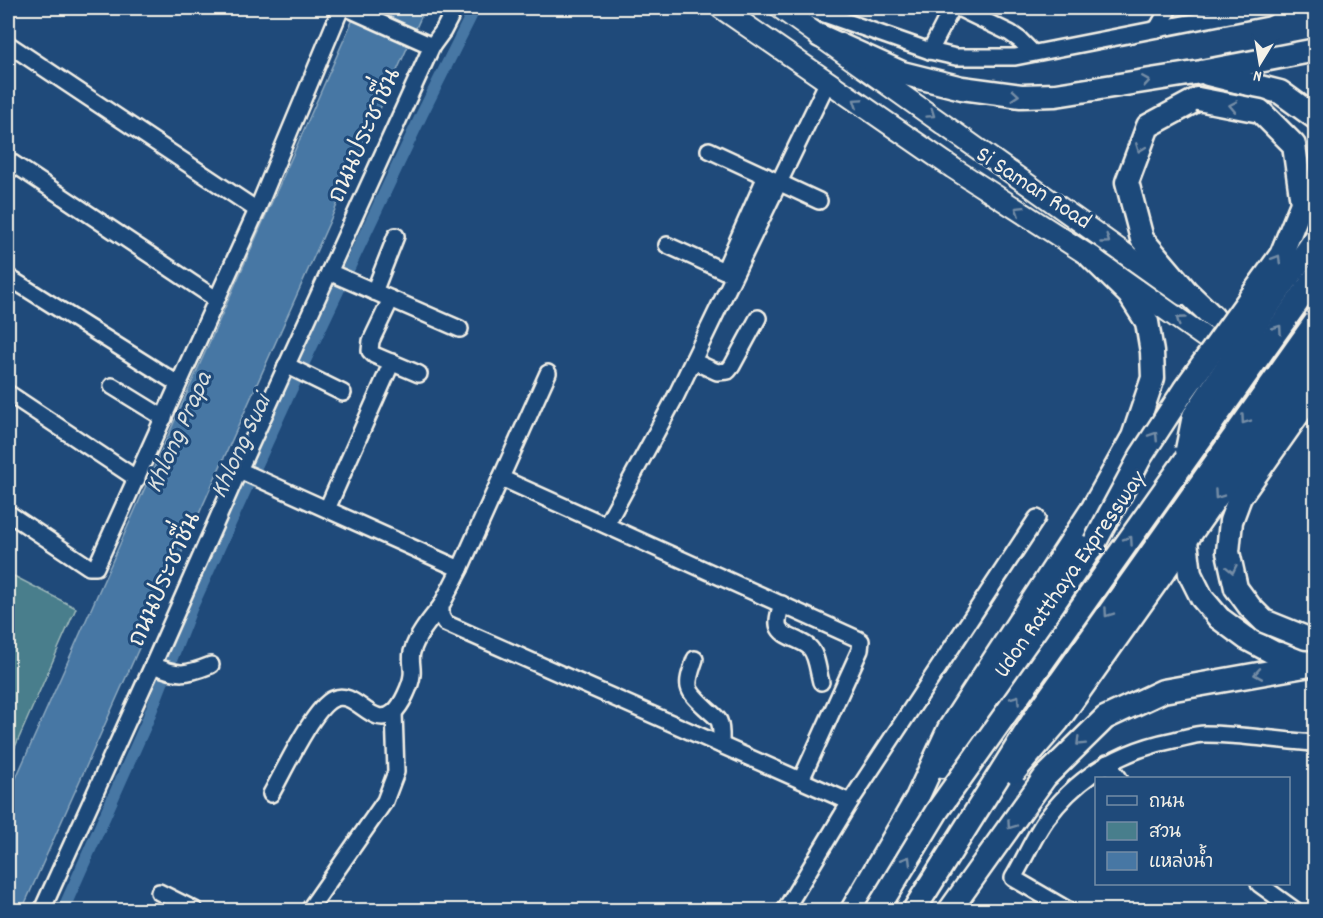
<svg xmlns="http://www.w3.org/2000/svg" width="1323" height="918" font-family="Dekko,'Playpen Sans Thai',sans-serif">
  <rect width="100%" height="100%" fill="#1f4a7a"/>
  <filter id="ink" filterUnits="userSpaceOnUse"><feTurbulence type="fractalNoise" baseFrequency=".0167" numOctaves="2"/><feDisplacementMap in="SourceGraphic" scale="12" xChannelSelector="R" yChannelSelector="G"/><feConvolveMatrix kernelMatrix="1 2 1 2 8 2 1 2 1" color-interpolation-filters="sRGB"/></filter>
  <g filter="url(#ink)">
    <polygon fill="#487e8c" stroke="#9eb8ba" stroke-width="1.5" points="8,573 76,608 8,763"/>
    <polygon fill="#4777a4" stroke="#8ca8bf" stroke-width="1.5" points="358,8 425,8 22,910 8,910 8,796"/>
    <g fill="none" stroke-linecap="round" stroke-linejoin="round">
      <polyline stroke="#4777a4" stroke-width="12" points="63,910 146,724 191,609 290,392 422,114 475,8"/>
      <defs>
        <g id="minor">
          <polyline points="347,8 432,46"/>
          <polyline points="807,8 930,51 956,57 1015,57 1265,8"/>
          <polyline points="958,8 1010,33 1020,40 1033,53"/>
          <polyline points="1157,29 1169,8"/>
          <polyline points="8,44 257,210"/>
          <polyline points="930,51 952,8"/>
          <polyline points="709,150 819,201"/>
          <polyline points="8,160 216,299"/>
          <polyline points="667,245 724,271 766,176"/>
          <polyline points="329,272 460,329"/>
          <polyline points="8,277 178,384"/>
          <polyline points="374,292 396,236"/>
          <polyline points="391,299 371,341 370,351 374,355 419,374"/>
          <polyline points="693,361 717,372 728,371 732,366 758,318"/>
          <polyline points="286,365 343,393"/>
          <polyline points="548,373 460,569 441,606 441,616 445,623 850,802"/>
          <polyline points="112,386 164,418"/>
          <polyline points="8,393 137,479"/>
          <polyline points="239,470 460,569"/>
          <polyline points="501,478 858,639 861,641 860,650 801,780"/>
          <polyline points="327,509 392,362"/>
          <polyline points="8,513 89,567 96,567 257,210 341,8"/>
          <polyline points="606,525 675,398 828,81"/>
          <path d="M 782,604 C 775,626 775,631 797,640 C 801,642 806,644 809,647 C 817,654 818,672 821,682"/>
          <path d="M 695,659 C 686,686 684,688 706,708 C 710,712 716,716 719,721 C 722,728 721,738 721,745"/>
          <path d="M 153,665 C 178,676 186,675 211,665"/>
          <polyline points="1107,763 1119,778"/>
          <path d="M 271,794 C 283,773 313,708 333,699 C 356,688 372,731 394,712 C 402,705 411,685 412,675 C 413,668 410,660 412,652 C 417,635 430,620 441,606"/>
          <polyline points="1259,884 1295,910"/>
          <polyline points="159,892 195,910"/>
          <polyline points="42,910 153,665 239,470 432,46 443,31 455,8"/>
          <polyline points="309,910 385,801 396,772 394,712"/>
          <polyline points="785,910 850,802 1037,518"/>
          <path d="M 1068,910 L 1013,878 C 1024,860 1035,834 1047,818 C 1079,775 1122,750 1174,740 C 1184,738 1195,734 1205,734 C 1242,734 1279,741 1316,743"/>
        </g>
        <g id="major">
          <polyline points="721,8 953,168 1091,257 1316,416"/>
          <polyline points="780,8 1183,295"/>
        </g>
        <g id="highway">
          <polyline points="820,36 902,73 962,88 1021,96 1056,95 1201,72 1316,50"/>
          <polyline points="1208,74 1280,92 1316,118"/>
          <polyline points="1198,99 1148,126 1127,182 1142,239 1187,292 1213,317"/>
          <polyline points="1219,618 1246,638 1274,653 1311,659"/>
          <polyline points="942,766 964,737 1095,542"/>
          <polyline points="852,910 917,798 949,729 1093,508 1133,437 1153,378 1152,352 1147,322 1129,294 1091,257"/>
          <polyline points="950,910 1045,777 1105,718 1163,691 1316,664"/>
        </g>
      </defs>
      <use href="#minor" stroke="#f4f1e8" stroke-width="20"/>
      <use href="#major" stroke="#f4f1e8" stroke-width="24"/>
      <use href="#highway" stroke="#f4f1e8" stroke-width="27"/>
      <use href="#minor" stroke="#1f4a7a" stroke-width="15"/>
      <use href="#major" stroke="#1f4a7a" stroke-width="20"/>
      <use href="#highway" stroke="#1f4a7a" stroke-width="22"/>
      <defs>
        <g id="highway-bridge">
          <polyline points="1316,389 1240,497 1231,521 1228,552 1236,588 1250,607 1264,621 1306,638 1316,638"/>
          <polyline points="1187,450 1194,416 1264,312 1316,238"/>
          <polyline points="1185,533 1190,574 1202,598 1219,618"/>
          <polyline points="1095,542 1141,456 1184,390 1281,255 1302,203 1294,145 1260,111 1198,99"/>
          <polyline points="1014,772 1058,721 1264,430 1316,355"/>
          <polyline points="877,910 937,811 1316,276"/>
          <polyline points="914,910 1038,713 1316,321"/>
        </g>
      </defs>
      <use href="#highway-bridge" stroke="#f4f1e8" stroke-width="27" stroke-linecap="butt"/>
      <use href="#highway-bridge" stroke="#1f4a7a" stroke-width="22"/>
    </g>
    <defs><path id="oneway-chevron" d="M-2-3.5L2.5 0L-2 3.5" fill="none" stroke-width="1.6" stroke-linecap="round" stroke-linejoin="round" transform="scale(1.5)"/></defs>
    <g stroke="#748da6">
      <use href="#oneway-chevron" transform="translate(1146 81) rotate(-9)"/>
      <use href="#oneway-chevron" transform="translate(1015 95) rotate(5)"/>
      <use href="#oneway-chevron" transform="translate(857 102) rotate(-146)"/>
      <use href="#oneway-chevron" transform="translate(1233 106) rotate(-169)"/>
      <use href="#oneway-chevron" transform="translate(931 114) rotate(35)"/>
      <use href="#oneway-chevron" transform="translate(1140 148) rotate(111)"/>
      <use href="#oneway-chevron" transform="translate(1019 210) rotate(-148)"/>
      <use href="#oneway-chevron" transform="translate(1106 240) rotate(36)"/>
      <use href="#oneway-chevron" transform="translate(1277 259) rotate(-58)"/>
      <use href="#oneway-chevron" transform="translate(1180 320) rotate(-144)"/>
      <use href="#oneway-chevron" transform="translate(1278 329) rotate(-55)"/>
      <use href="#oneway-chevron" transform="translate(1245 420) rotate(125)"/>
      <use href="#oneway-chevron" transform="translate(1154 436) rotate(-57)"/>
      <use href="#oneway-chevron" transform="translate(1218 495) rotate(125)"/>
      <use href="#oneway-chevron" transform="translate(1129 540) rotate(-55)"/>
      <use href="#oneway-chevron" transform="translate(1232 569) rotate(78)"/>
      <use href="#oneway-chevron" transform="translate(1108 613) rotate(125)"/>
      <use href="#oneway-chevron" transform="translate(1258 674) rotate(170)"/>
      <use href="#oneway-chevron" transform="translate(1016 699) rotate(-55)"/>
      <use href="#oneway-chevron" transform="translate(1080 742) rotate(135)"/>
      <use href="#oneway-chevron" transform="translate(1011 825) rotate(125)"/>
      <use href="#oneway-chevron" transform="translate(907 860) rotate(-59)"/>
    </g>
  </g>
  <g text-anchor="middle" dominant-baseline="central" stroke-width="6" stroke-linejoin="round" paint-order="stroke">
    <g font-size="24" fill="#f4f1e8" stroke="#1f4a7a">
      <text transform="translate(366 136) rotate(-66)">ถนนประชาชื่น</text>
      <text transform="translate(1033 189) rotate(33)">Si Saman Road</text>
      <text transform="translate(1071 575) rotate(-55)">Udon Ratthaya Expressway</text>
      <text transform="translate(166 580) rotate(-66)">ถนนประชาชื่น</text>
    </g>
    <g font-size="26" font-style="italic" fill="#dadfde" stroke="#1f4a7a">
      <text transform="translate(180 433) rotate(-66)">Khlong Prapa</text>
      <text transform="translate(242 447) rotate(-65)">Khlong Suai</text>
    </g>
  </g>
  <rect width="1323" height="918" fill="none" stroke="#1f4a7a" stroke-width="30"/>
  <rect x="15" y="15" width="1293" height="888" fill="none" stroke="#f4f1e8" stroke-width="2" filter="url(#ink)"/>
  <rect x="1095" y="777" width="195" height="108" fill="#1f4a7a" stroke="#748da6" stroke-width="1.5"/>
  <rect x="1107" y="796" width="30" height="9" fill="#1f4a7a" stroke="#748da6" stroke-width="1.5"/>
  <text x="1149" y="807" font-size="18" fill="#f4f1e8">ถนน</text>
  <rect x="1107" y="822" width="30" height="18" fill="#487e8c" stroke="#748da6" stroke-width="1.5"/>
  <text x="1149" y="837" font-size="18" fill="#f4f1e8">สวน</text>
  <rect x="1107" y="852" width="30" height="18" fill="#4777a4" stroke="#748da6" stroke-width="1.5"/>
  <text x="1149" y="867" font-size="18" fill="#f4f1e8">แหล่งน้ำ</text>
  <g transform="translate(1260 63) rotate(191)" stroke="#1f4a7a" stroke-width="4.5" paint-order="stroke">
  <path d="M0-4.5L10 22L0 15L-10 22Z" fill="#f4f1e8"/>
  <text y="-9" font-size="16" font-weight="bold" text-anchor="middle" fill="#f4f1e8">N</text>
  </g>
</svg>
